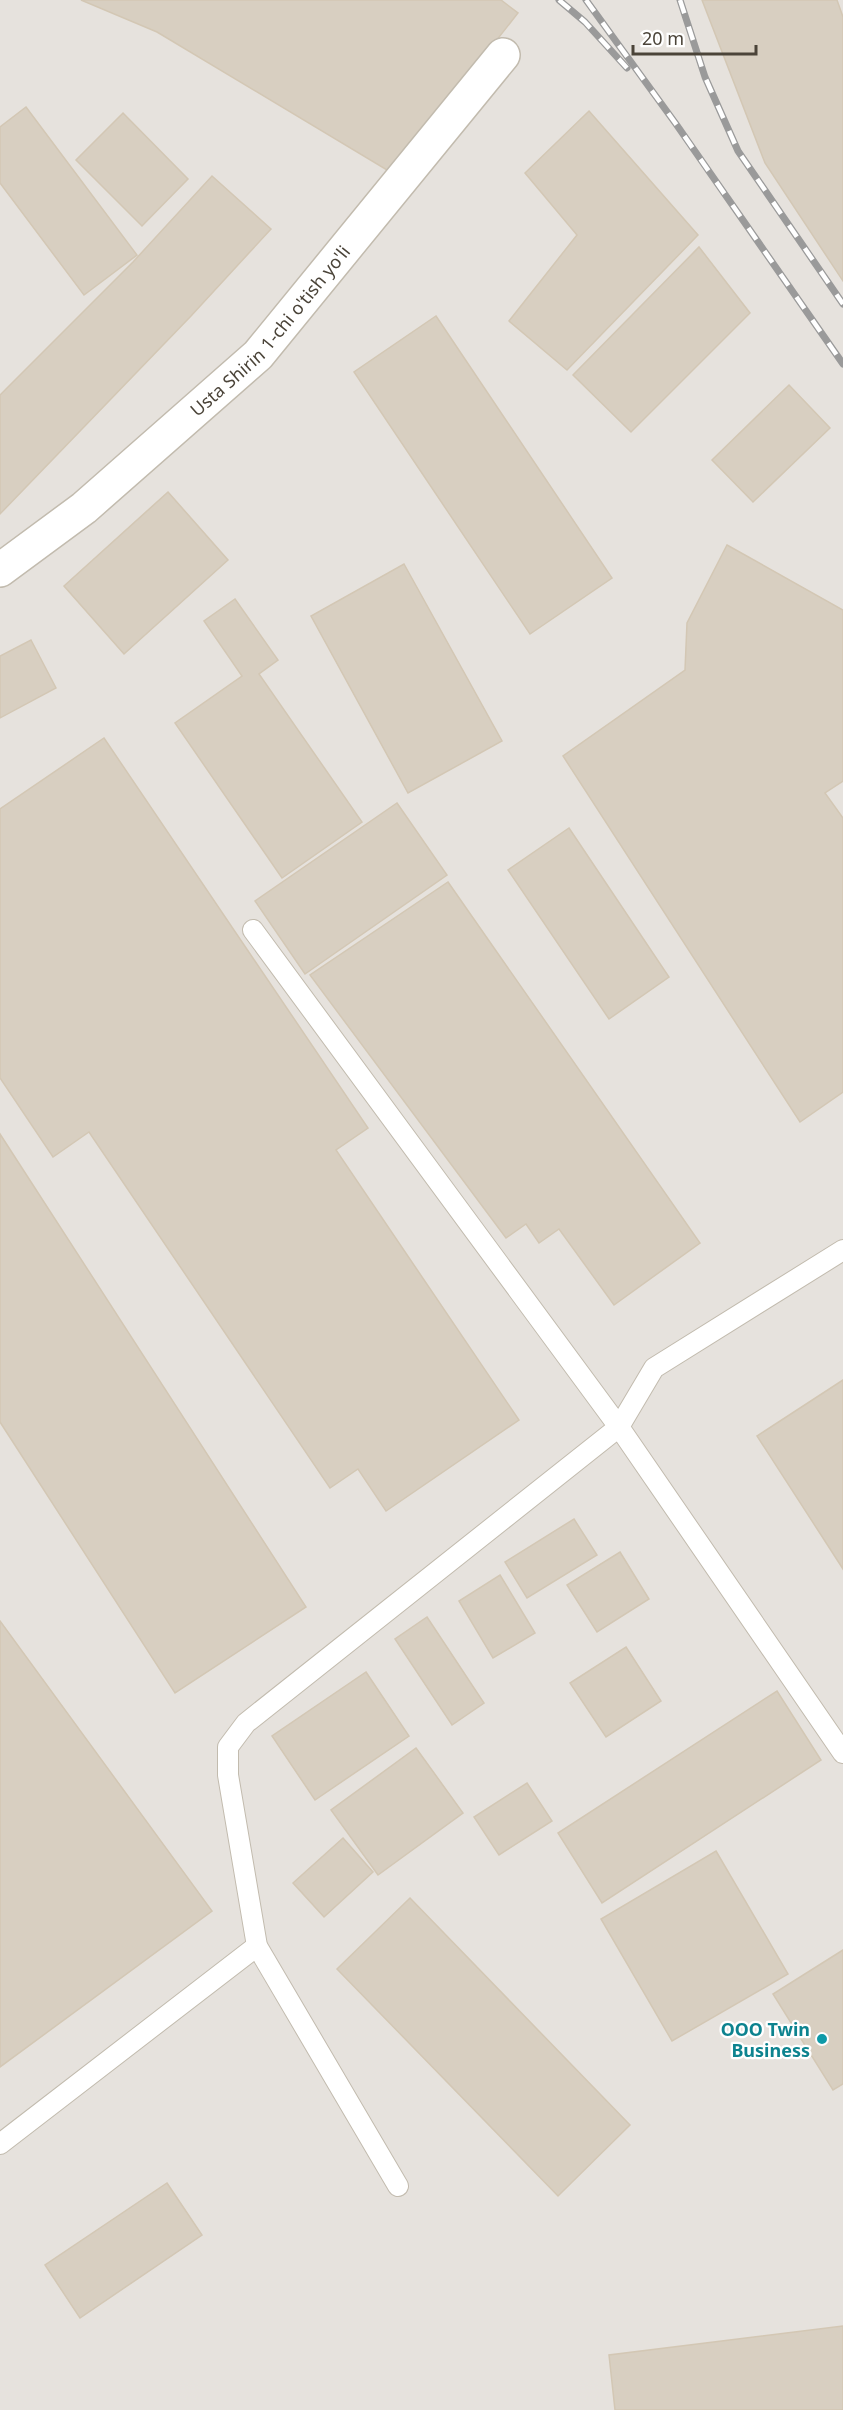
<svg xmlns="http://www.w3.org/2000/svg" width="843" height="2410" font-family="'Noto Sans',sans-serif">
  <rect width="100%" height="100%" fill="#f6f3ec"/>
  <rect fill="#e6e2dd" x="0" y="0" width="843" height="2410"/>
  <g fill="#d8cfc1" stroke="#d3c7b4" stroke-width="1.5">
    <polygon points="81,0 501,0 518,13 392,173 157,32"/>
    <polygon points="702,0 837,0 843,17 843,281 765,163"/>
    <polygon points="26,107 137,255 84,295 0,183 0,127"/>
    <polygon points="589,111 698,235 567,370 509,321 577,235 525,173"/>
    <polygon points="123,113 188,179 142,226 76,160"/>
    <polygon points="212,176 271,229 191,316 0,514 0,395 133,262"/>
    <polygon points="699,247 750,313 631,432 573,375"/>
    <polygon points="436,316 612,578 530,634 354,372"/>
    <polygon points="789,385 830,428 753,502 712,460"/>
    <polygon points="168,492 228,560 124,654 64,586"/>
    <polygon points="727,545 843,610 843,781 825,793 843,818 843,1092 800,1122 563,756 685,670 687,623"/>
    <polygon points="404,564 502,741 408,793 311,616"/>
    <polygon points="235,599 278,660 259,674 362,822 282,878 175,723 242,676 204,621"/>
    <polygon points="31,640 56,688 0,718 0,656"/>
    <polygon points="104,738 368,1128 336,1150 519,1420 386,1511 358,1469 330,1488 89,1132 53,1157 0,1078 0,809"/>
    <polygon points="397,803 447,875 305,974 255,901"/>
    <polygon points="569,828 669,977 609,1019 508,870"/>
    <polygon points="448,882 700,1243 614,1305 559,1229 539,1243 526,1224 506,1238 310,975"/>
    <polygon points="0,1134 306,1607 175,1693 0,1422"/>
    <polygon points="843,1380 843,1569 757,1436"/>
    <polygon points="574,1519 597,1555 527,1598 505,1562"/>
    <polygon points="620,1552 649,1599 597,1632 567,1585"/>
    <polygon points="500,1575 535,1633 493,1658 459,1601"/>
    <polygon points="427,1617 484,1703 452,1725 395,1639"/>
    <polygon points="0,1621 212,1911 0,2067"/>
    <polygon points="626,1647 661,1701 606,1737 570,1683"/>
    <polygon points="366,1672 409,1736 315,1800 272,1736"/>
    <polygon points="777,1691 821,1760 602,1903 558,1833"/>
    <polygon points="416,1748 463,1813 378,1875 331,1810"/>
    <polygon points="527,1783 552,1821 499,1855 474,1817"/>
    <polygon points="343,1838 373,1872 324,1917 293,1883"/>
    <polygon points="716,1851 788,1974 672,2041 601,1919"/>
    <polygon points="410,1898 630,2125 558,2196 337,1969"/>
    <polygon points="843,1950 843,2084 833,2090 773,1994"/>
    <polygon points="167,2183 202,2235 80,2318 45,2265"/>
    <polygon points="843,2326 843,2410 615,2410 609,2355"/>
  </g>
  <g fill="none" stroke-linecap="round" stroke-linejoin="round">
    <defs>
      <g id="service">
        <polyline points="253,930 619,1427 843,1753"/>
        <polyline points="0,2144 257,1946"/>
        <polyline points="398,2186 257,1946 228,1775 228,1747 246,1723 619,1427 654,1368 843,1250"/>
      </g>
      <g id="minor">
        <path id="s1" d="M 0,570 L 84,508 L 258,355 L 503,55"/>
      </g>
    </defs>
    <use href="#service" stroke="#c2bbae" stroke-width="22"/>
    <use href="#minor" stroke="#c2bbae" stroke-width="36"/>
    <use href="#service" stroke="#fff" stroke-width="20"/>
    <use href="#minor" stroke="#fff" stroke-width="33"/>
    <defs>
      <g id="rail">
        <polyline points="559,0 585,22 627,68"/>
        <polyline points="586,0 676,124 843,364"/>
        <polyline points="680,0 705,77 738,151 843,304"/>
      </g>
    </defs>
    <use href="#rail" stroke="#9a9a9a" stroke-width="7"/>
    <use href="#rail" stroke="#fff" stroke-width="4.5" stroke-dasharray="14" stroke-linecap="butt"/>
  </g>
  <circle fill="#0f9aa8" stroke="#fff" stroke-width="2" cx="822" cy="2039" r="6"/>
  <g text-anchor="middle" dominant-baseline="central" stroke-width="4.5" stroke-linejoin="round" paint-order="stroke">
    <g font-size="18" fill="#4b4439" stroke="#fff">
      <text stroke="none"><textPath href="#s1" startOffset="362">Usta Shirin 1-chi o'tish yo'li</textPath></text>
    </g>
    <g font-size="18" font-weight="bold" fill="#0d838f" stroke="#fff" text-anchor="end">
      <text x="810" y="2029">ООО Twin<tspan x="810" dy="21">Business</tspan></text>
    </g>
  </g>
  <path d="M633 45v9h123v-9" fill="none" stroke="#4b4439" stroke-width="3"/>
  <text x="642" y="45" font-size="18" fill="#4b4439" stroke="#ffffff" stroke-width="4.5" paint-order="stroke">20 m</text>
</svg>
